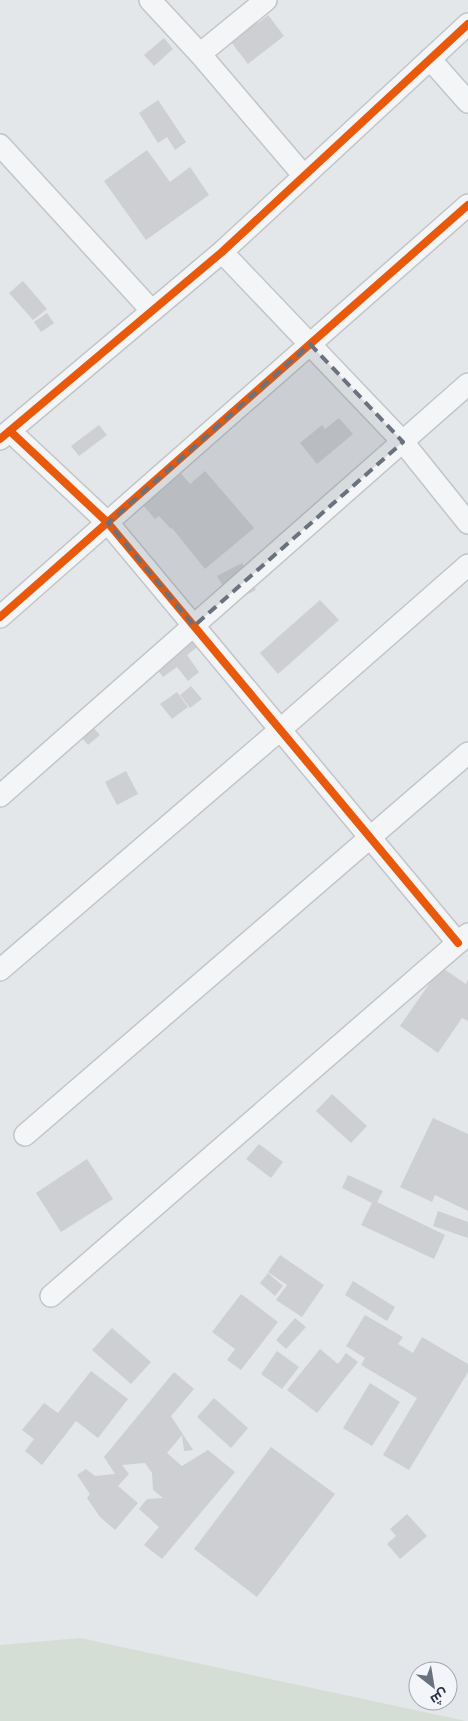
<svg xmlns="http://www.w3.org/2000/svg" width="468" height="1721" font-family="'Exo 2',Cairo,sans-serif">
  <rect width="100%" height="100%" fill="#e4e7ea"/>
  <polygon fill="#d5ded5" points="80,1638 466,1721 0,1721 0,1645"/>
  <g fill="#cdcfd2">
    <polygon points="247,9 258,23 268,15 284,36 248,64 221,29"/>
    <polygon points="164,38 173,49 154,66 144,55"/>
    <polygon points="158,100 186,142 175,150 167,137 158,143 139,113"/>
    <polygon points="147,150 170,182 190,167 209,195 146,240 104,181"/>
    <polygon points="23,281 47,309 33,320 9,293"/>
    <polygon points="47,313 54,323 41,332 34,322"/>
    <polygon points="339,418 353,434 317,464 300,443 322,425 325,429"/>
    <polygon points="99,425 107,435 79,456 71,446"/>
    <polygon points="173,464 190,484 205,471 254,528 205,569 172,528 171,529 159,516 155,519 135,496"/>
    <polygon points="242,563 256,590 232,602 217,576"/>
    <polygon points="320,600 339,620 278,674 260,653"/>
    <polygon points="192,627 204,642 187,655 199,672 188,681 177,667 163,677 149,659"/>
    <polygon points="191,686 202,699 190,708 180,695"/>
    <polygon points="177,692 188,707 172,719 160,704"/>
    <polygon points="86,720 100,735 88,745 75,730"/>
    <polygon points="126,771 138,794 117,805 105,782"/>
    <polygon points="441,967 466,984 468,979 468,1021 462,1018 438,1053 400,1026"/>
    <polygon points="332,1094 367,1126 351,1143 316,1111"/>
    <polygon points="433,1118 468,1134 468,1211 435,1195 432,1202 400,1187"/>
    <polygon points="259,1144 283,1162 271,1178 246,1159"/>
    <polygon points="87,1159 113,1199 61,1232 36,1193"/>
    <polygon points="348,1175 383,1191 377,1202 445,1235 434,1259 361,1225 372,1203 342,1188"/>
    <polygon points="438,1211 468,1222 468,1238 433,1226"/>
    <polygon points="280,1255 324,1285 302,1317 276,1300 287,1285 268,1272"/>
    <polygon points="268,1273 283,1286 275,1296 260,1283"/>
    <polygon points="353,1281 395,1307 387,1321 345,1295"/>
    <polygon points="241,1294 278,1322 241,1370 227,1360 235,1349 212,1332"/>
    <polygon points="365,1315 403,1337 398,1344 413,1353 422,1337 468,1364 468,1372 409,1470 383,1455 417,1398 361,1365 365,1358 346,1346"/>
    <polygon points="295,1318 306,1327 286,1349 276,1340"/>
    <polygon points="112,1328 151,1362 131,1384 92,1350"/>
    <polygon points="320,1349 338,1364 346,1353 358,1362 317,1413 287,1390"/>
    <polygon points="277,1351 299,1367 282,1389 261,1374"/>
    <polygon points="91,1371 128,1399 98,1438 76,1421 42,1465 25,1451 34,1439 22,1430 44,1403 58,1413"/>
    <polygon points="174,1372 194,1389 171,1416 193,1450 184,1451 182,1435 167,1453 182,1466 208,1450 235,1472 162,1559 144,1545 159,1527 139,1509 147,1499 163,1498 153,1490 152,1473 145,1463 122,1465 129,1474 118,1486 138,1503 115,1530 100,1517 87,1498 90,1494 77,1475 86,1469 95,1476 115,1474 104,1457"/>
    <polygon points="370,1383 400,1402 372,1446 343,1428"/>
    <polygon points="214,1398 248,1428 231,1448 197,1417"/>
    <polygon points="271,1447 335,1494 257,1597 194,1549"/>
    <polygon points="407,1514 427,1536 400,1559 387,1544 396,1536 390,1529"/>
  </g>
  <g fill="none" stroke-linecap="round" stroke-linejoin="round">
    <defs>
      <g id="minor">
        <polyline points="150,0 200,54 304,176"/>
        <polyline points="200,54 266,0"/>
        <polyline points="430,59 468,102"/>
        <polyline points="0,145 152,311"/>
        <polyline points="222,252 403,442 468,523"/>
        <polyline points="10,431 108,523 458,943"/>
        <polyline points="0,439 222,252 468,24"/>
        <polyline points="0,617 468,205"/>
        <polyline points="0,796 468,384"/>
        <polyline points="0,970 281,729 468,565"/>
        <polyline points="25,1135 468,753"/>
        <polyline points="51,1296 468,934"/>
      </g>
    </defs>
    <use href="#minor" stroke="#c2c5c8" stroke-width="24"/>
    <use href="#minor" stroke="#f4f5f7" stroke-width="21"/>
    <defs>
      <g id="cycleway">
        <polyline points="10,431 108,523 458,943"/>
        <polyline points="0,439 222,252 468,24"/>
        <polyline points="0,617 468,205"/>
      </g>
    </defs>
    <use href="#cycleway" stroke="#f3f5f9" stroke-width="11"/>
    <use href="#cycleway" stroke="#e8590c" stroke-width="8"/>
  </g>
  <path fill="#6a727f" fill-opacity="0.2" stroke="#6a727f" stroke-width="4" stroke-dasharray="10 6" stroke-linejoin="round" d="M 310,344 L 403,442 L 194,626 L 108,523 Z"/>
  <g transform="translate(433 1686) rotate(149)"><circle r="24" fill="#f3f5f9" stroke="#a2a7b1"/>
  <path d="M0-4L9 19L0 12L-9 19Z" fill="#6a727f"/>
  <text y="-8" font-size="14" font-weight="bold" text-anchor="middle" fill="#293345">ش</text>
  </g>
</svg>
